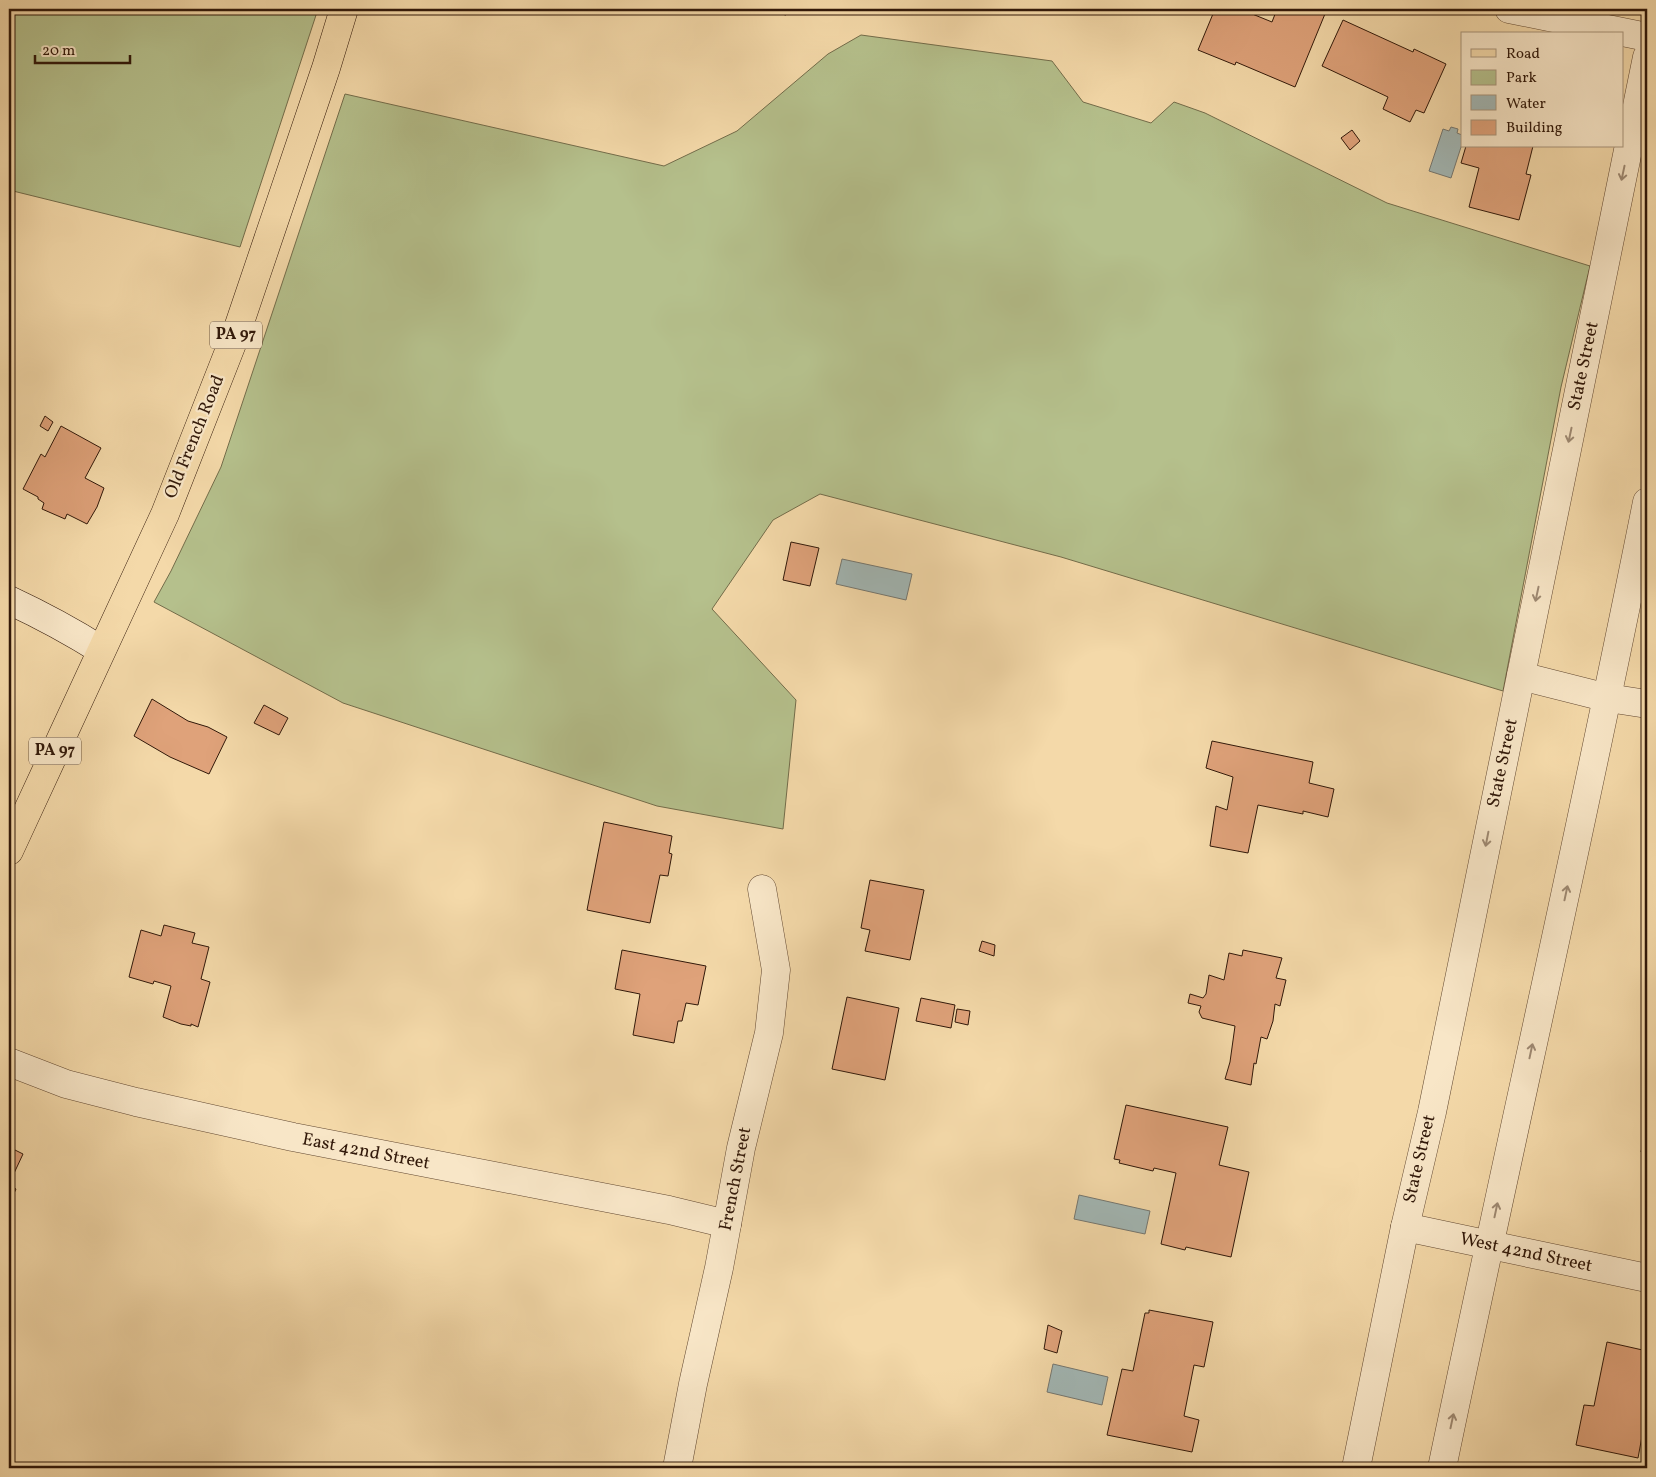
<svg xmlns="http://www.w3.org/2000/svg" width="1656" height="1477" font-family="Vollkorn,serif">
  <rect width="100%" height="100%" fill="#f4d9a9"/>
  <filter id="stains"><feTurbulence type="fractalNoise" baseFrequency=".004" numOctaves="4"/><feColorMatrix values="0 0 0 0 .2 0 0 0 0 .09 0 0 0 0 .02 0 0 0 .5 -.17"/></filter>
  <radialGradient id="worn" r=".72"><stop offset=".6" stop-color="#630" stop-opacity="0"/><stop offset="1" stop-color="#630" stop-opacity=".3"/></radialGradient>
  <g fill="#b5c08c" stroke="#736c4a">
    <polygon points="9,9 318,9 240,247 9,190"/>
    <polygon points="861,35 1052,61 1083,102 1151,123 1174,102 1205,113 1387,203 1590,266 1561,387 1503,691 1061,557 820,494 773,520 712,609 796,700 783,829 657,806 343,703 154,602 171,571 221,467 345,94 664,166 737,131 828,54"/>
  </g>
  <g fill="#a2b7b5" stroke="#757770">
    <polygon points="1451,127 1458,129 1457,133 1462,135 1462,144 1451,178 1429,171 1443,129 1449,131"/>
    <polygon points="842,559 912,574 906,600 836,584"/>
    <polygon points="1079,1195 1150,1211 1145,1234 1074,1219"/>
    <polygon points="1053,1364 1108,1377 1102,1405 1047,1392"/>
  </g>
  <g fill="#dfa27a" stroke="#311809">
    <polygon points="757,9 787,9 786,15"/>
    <polygon points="957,9 992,9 958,14"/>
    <polygon points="1215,9 1240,9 1272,22 1277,9 1327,9 1295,87 1236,62 1235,65 1198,50"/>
    <polygon points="1343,20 1413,52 1414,49 1446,64 1424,113 1416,110 1410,122 1383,109 1388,97 1322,66"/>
    <polygon points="1352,130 1360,141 1350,150 1341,138"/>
    <polygon points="1466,146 1533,146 1526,174 1531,175 1519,220 1469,207 1479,168 1461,163"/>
    <polygon points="45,416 53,422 48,431 40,426"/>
    <polygon points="61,426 101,448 85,478 104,488 97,507 87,524 67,514 65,519 42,509 44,503 38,499 38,497 23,489 41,454 45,457"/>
    <polygon points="791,542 819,548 810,586 783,580"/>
    <polygon points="152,699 188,721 208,727 227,737 209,774 170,757 134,736"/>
    <polygon points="264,705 288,718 279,735 254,723"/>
    <polygon points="1212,741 1313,762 1309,783 1334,789 1328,817 1303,811 1303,814 1258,805 1248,853 1210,846 1216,806 1227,810 1233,777 1206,768"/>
    <polygon points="604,822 672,836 669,853 672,854 668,876 660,875 650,923 587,910"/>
    <polygon points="870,880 924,890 910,960 865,951 870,930 861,928"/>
    <polygon points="164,925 195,933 192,943 209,947 201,979 210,982 198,1027 191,1024 191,1026 181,1024 163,1017 171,986 154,981 153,984 129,977 141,930 161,936"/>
    <polygon points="982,941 995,945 994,956 979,951"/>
    <polygon points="622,950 706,966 698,1005 686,1003 682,1021 678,1021 674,1043 633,1035 640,994 615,989"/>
    <polygon points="1243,950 1282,958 1276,978 1286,980 1280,1006 1275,1004 1273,1021 1267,1039 1261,1037 1256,1064 1254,1063 1251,1085 1225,1079 1230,1062 1235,1026 1202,1018 1199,1012 1201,1006 1188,1003 1190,994 1203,998 1206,994 1209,975 1224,980 1229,953 1242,956"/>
    <polygon points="847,997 899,1008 885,1080 832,1069"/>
    <polygon points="921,998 955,1005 951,1028 916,1021"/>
    <polygon points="957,1009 970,1011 968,1025 955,1022"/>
    <polygon points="1126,1105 1228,1127 1219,1165 1249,1172 1231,1257 1186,1247 1185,1250 1161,1244 1176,1173 1154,1168 1153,1171 1119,1163 1120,1160 1114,1159"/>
    <polygon points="1647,1120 1647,1154 1641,1152"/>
    <polygon points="9,1147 23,1154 9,1184"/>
    <polygon points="9,1185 16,1189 9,1204"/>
    <polygon points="1149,1310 1213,1322 1204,1367 1194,1365 1184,1416 1199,1420 1192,1452 1107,1435 1122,1369 1133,1371 1145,1313 1149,1313"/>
    <polygon points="1048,1325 1062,1331 1057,1353 1044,1349"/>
    <polygon points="1607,1342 1647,1351 1647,1421 1645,1420 1638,1458 1576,1445 1584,1405 1594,1406"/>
  </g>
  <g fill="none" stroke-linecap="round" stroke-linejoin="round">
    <defs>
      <g id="street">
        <polyline points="1509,9 1647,37"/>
        <polyline points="1521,676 1608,698 1647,704"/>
        <polyline points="9,1062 66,1084 136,1102 293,1137 669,1210 727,1224"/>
        <polyline points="1405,1227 1647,1278"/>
        <polyline points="677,1468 693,1384 719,1268 741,1148 769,1033 776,970 762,889"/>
        <polyline points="1356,1468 1405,1227 1432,1112 1647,57"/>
        <path d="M 1442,1468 C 1509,1146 1583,825 1647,502"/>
      </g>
      <path id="secondary" d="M 9,600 C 41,615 71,631 101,650"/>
      <polyline id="primary" points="9,851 165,514 237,331 326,68 344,9"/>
    </defs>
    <use href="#street" stroke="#624831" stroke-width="29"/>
    <use href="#secondary" stroke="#311809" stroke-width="29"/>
    <use href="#primary" stroke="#311809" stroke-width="29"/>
    <use href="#street" stroke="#f8e6c7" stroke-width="28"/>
    <use href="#secondary" stroke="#f8e6c7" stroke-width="28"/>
    <use href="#primary" stroke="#f4d9a9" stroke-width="28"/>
  </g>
  <defs><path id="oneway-shaft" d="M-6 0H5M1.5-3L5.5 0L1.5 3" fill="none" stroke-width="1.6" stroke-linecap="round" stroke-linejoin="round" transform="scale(1.25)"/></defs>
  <g stroke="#9e8972">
    <use href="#oneway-shaft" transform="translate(1623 173) rotate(102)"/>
    <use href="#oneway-shaft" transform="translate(1570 435) rotate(102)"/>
    <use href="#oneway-shaft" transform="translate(1537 594) rotate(102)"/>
    <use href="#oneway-shaft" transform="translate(1487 839) rotate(101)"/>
    <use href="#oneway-shaft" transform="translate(1566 893) rotate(-78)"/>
    <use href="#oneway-shaft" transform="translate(1531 1051) rotate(-78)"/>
    <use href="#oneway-shaft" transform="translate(1496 1210) rotate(-78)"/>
    <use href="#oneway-shaft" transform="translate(1452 1421) rotate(-78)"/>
  </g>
  <g text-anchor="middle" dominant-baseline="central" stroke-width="4.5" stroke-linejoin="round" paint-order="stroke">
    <g fill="#f8e6c7" stroke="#6d5642" stroke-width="1">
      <rect x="210" y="321.5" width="52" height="27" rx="4"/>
      <rect x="29" y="737.5" width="52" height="27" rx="4"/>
    </g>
    <g font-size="16" font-weight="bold" fill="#311809">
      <text x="236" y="335">PA 97</text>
      <text x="55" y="751">PA 97</text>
    </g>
    <g font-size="18" fill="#311809" stroke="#f8e6c7">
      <text transform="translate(1584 366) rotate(-78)">State Street</text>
      <text transform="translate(195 437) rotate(-68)">Old French Road</text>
      <text transform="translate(1503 763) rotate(-78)">State Street</text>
      <text transform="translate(366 1152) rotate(11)">East 42nd Street</text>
      <text transform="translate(1420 1159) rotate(-77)">State Street</text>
      <text transform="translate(736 1179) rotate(-79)">French Street</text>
      <text transform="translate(1526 1253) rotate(12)">West 42nd Street</text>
    </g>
  </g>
  <rect width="1656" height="1477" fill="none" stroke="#f4d9a9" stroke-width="30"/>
  <rect x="10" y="10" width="1636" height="1457" fill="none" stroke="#311809" stroke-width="2.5"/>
  <rect x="15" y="15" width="1626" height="1447" fill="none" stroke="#311809"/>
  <rect x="1461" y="32" width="162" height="115" fill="#f8e6c7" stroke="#a8947b"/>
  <rect x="1471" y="49" width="25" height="8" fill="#f4d9a9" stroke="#a8947b"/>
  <text x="1506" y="58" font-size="15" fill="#311809">Road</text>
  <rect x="1471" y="70" width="25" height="15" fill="#b5c08c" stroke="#a8947b"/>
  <text x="1506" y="82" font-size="15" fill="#311809">Park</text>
  <rect x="1471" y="95" width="25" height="15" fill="#a2b7b5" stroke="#a8947b"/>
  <text x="1506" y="108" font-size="15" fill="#311809">Water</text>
  <rect x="1471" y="120" width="25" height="15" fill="#dfa27a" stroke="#a8947b"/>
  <text x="1506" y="132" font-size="15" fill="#311809">Building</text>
  <path d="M35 55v8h95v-8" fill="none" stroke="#311809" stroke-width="2.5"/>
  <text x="42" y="55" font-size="15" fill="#311809" stroke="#f8e6c7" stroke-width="4" paint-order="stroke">20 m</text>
  <rect width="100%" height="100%" filter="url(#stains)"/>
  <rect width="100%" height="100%" fill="url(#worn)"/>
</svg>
